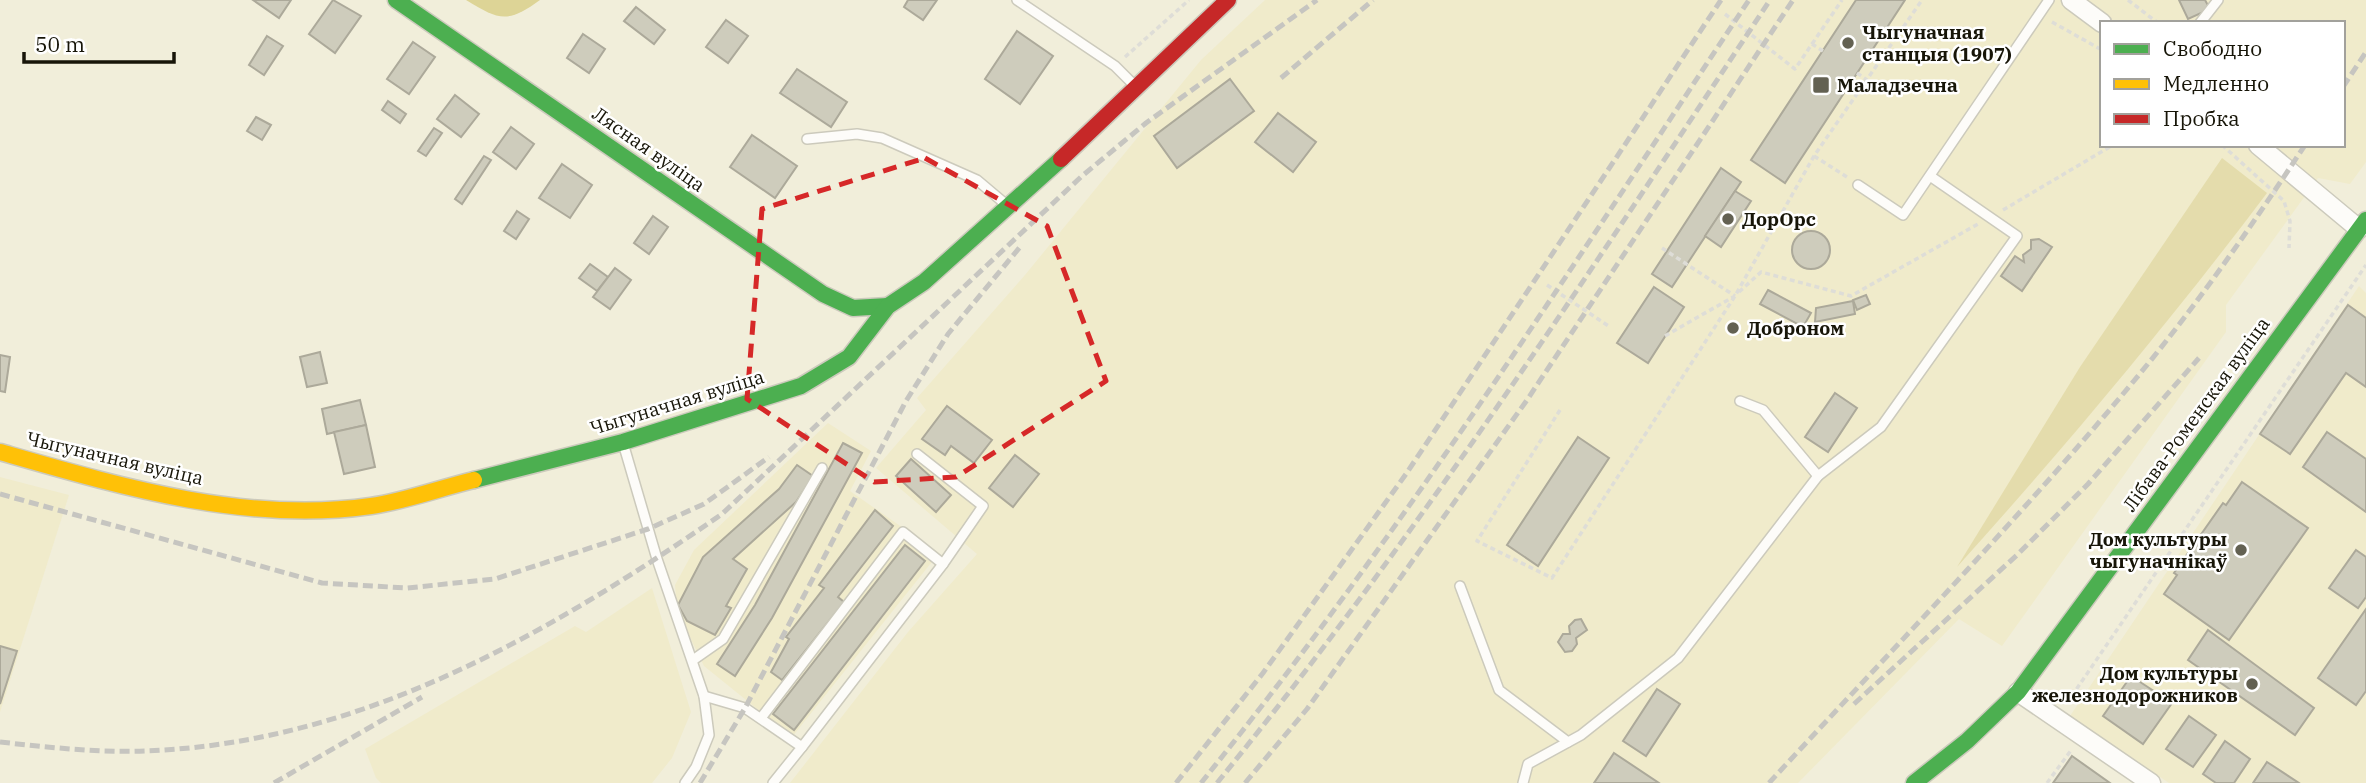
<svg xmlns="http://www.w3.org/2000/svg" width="2366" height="783" font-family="'IBM Plex Serif',serif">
  <rect width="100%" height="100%" fill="#f1eeda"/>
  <g fill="#f0ebcb" fill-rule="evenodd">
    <path d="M 1265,0 L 2366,0 L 2366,162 L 2350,184 L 2318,178 L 2226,305 L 2226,332 L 2002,646 L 1959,619 L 1798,783 L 790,783 L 908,632 L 977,554 L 876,468 L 926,410 L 917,398 L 1025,275 L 1201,60 ZM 2102,23 L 2343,23 L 2343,145 L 2102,145 Z"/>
    <polygon points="2359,286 2366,293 2366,783 2169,783 2070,716"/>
    <polygon points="828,423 871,451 850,491 939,553 792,737 704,666 677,611 675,585 694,550"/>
    <polygon points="0,477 69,495 0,712"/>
    <polygon points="652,588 691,712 672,758 652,783 381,783 376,778 365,749 575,626 586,632"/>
  </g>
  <path fill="#e4dcac" d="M 2222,158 L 2267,193 C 2169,323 2066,446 1957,567 L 2080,367 Z"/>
  <path fill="#ddd496" d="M 466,0 L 540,0 C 507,24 499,20 466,0 Z"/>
  <g fill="#ceccbc" stroke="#aca99a" stroke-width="2">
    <polygon points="253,0 291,0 279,18"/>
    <polygon points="333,0 361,16 335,53 309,34"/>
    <polygon points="908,0 937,0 923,20 904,7"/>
    <polygon points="1856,0 1905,0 1785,183 1751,160"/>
    <polygon points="2179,0 2205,0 2210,9 2188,19"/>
    <polygon points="636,7 665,30 654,44 624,21"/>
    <polygon points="726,20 748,36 728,63 706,47"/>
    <polygon points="1017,31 1053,56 1020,104 985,79"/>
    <polygon points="583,34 605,49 589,73 567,58"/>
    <polygon points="267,36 283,46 264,75 249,65"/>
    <polygon points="413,42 435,57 409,94 387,79"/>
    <polygon points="797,69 847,102 831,127 780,93"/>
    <polygon points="1230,79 1254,111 1177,168 1154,136"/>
    <polygon points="455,95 479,114 461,137 437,119"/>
    <polygon points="388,101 406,114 400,123 382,110"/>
    <polygon points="1278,113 1316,142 1293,172 1255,142"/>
    <polygon points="256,117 271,125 262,140 247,131"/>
    <polygon points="511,127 534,144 516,169 493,152"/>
    <polygon points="434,128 442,133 426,156 418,151"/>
    <polygon points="752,135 797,166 775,198 730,167"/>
    <polygon points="484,156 491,160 462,204 455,199"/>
    <polygon points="562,164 592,185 570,218 539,198"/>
    <polygon points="1721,168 1741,182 1672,287 1652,274"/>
    <polygon points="1735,191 1751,201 1721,247 1705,236"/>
    <polygon points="517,211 529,219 516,239 504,231"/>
    <polygon points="653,216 668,227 649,254 634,243"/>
    <circle cx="1811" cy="250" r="19"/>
    <polygon points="2039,239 2052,247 2022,291 2001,276 2015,256 2024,262 2023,255 2031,249 2031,240"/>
    <polygon points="590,264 608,277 597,291 579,278"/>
    <polygon points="615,268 631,280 610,309 593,297"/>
    <polygon points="1654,287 1684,307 1648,363 1617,343"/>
    <polygon points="1768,290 1811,313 1803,327 1760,304"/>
    <polygon points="1866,295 1870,304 1857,310 1853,300"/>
    <polygon points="1853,301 1855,314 1815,322 1816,308"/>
    <polygon points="2348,305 2366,318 2366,387 2346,373 2290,454 2260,434"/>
    <polygon points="320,352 327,383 307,387 300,357"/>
    <polygon points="0,355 10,357 5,392 0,391"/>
    <polygon points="1835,393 1857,408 1828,452 1805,437"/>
    <polygon points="360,400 366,425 327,434 322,409"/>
    <polygon points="947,406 992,440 974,463 951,446 945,455 922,439"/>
    <polygon points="366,425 375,467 344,474 334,432"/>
    <polygon points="2327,432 2366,459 2366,512 2303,467"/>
    <polygon points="1578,437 1609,458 1538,566 1507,545"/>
    <polygon points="843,443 862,453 772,618 735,676 717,664 755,605"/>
    <polygon points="1015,455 1039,474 1013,507 989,488"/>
    <polygon points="911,459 951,495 936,512 896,476"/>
    <polygon points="797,465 813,476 796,502 733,559 747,569 726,606 731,608 715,635 687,621 678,605 703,557 779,489"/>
    <polygon points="2242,482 2308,528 2229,640 2164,594 2177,575 2174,573 2223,503 2226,505"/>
    <polygon points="875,510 893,526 838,597 844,602 782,680 771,672 789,639 786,637 824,588 819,585"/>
    <polygon points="905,545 925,561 794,730 773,714"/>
    <polygon points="2356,550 2366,557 2366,597 2358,608 2329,588"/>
    <polygon points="2366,609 2366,691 2356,705 2318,678"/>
    <polygon points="1581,619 1587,630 1576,638 1577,644 1572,651 1565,652 1558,642 1563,634 1570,634 1569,626 1575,620"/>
    <polygon points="2208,630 2314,708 2295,735 2188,660"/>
    <polygon points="0,646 17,651 0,704"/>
    <polygon points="2131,676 2172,703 2143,744 2103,716"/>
    <polygon points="1657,689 1680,704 1646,756 1623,741"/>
    <polygon points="2189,716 2216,735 2193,767 2166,749"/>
    <polygon points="2225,741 2250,759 2234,783 2216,783 2203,774"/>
    <polygon points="1614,753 1659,783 1594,783"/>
    <polygon points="2072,756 2110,783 2053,783"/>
    <polygon points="2267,762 2299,783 2253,783"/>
  </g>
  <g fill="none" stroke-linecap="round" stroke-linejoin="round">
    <defs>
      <g id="lane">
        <polyline points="1017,0 1115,66 1134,85"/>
        <polyline points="2200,23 2218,0"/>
        <polyline points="807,139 857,134 882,138 977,180 1009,207"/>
        <polyline points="1858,185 1903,215 2049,0"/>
        <polyline points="1740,401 1763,410 1818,476 1881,427 2017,236 1930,176"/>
        <polyline points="623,443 657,559 704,696 709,735 696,767 685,783"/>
        <polyline points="1460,586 1499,690 1568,742"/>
        <polyline points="693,660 723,639 822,468"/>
        <polyline points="704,696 745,708 802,747 773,783"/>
        <polyline points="761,718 903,532 943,564"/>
        <polyline points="802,747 943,564 983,506 917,454"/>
        <polyline points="1523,783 1528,764 1581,735 1678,658 1818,476"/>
      </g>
      <g id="street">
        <polyline points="2071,0 2102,23"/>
        <polyline points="2258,145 2359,229"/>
        <polyline points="2018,692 2151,783"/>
      </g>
      <g id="fast">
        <polyline points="396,0 823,294 853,308 888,306"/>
        <polyline points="474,480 623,442 801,386 849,357 888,306 924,282 1061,159"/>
        <polyline points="1914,783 1967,741 2018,692 2366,220"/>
      </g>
      <path id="slow" d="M 0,452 C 119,486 246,524 371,506 C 406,501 440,488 474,480"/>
      <polyline id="jam" points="1061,159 1228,0"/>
    </defs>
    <use href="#lane" stroke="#cccabc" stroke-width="12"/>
    <use href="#street" stroke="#cccabc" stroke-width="21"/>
    <use href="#fast" stroke="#cccabc" stroke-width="19"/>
    <use href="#slow" stroke="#cccabc" stroke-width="19"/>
    <use href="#jam" stroke="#cccabc" stroke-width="19"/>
    <g stroke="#deddd7" stroke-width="3.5" stroke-dasharray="5 3.5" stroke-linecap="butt">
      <polyline points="2128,0 2158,23"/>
      <polyline points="1725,14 1795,69 1812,44 1823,51"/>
      <polyline points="2052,22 2102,50"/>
      <polyline points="1812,44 1842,0"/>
      <polyline points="1125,57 1189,0"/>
      <polyline points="1857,73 1867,80"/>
      <polyline points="2222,145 2284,201 2290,221 2289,248"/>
      <polyline points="1814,156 1847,177"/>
      <polyline points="2003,210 2113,145"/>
      <polyline points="1662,248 1735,296"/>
      <polyline points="1547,285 1610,327"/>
      <polyline points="1739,292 1761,272 1851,296 1978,224"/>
      <polyline points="1665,336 1733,297"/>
      <polyline points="1560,410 1477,541 1552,578 1735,296 1814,156 1922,0"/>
      <polyline points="2067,703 2366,265"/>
      <polyline points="2047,783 2072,749"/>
    </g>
    <use href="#lane" stroke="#fdfcf9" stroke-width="9"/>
    <use href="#street" stroke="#fdfcf9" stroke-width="18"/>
    <use href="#fast" stroke="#4caf50" stroke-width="16"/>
    <use href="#slow" stroke="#ffc107" stroke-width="16"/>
    <use href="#jam" stroke="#c62828" stroke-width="16"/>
    <g stroke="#c6c5c0" stroke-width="5" stroke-dasharray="10 5" stroke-linecap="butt">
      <polyline points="1281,78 1373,0"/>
      <polyline points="2343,87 2366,52"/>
      <polyline points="0,494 322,583 407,588 495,579 648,529 704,504 769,457"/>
      <polyline points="1854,704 2017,555 2088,484 2199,358"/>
      <path d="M 0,742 C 54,748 109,754 164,750 C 372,737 554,630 722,514 L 1082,176 L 1146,123 L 1317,0"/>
      <polyline points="274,783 422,697"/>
      <polyline points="700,783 745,708 906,401 948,334 1020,247"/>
      <polyline points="1176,783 1263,673 1406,474 1721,0"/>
      <path d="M 1201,783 C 1401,535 1573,265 1749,0"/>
      <path d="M 1217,783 C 1418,536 1594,266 1770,0"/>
      <polyline points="1245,783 1307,709 1527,400 1793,0"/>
      <path d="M 1769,783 C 1896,645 2028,510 2147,365 C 2204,295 2255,221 2305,145"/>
    </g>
  </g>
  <path fill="none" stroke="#d62828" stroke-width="5" stroke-dasharray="14 9" stroke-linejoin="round" d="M 925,158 L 1047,226 L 1106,381 L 956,477 L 874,482 L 747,399 L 762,209 Z"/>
  <g fill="#636152" stroke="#fff" stroke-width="2.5">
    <circle cx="1848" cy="43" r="7"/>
    <rect x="1812" y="76" width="18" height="18" rx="3.5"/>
    <circle cx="1728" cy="219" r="7"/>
    <circle cx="1733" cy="328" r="7"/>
    <circle cx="2241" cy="550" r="7"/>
    <circle cx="2252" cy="684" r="7"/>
  </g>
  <g text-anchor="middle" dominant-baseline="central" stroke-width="5" stroke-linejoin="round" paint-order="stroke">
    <g font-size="19" font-weight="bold" fill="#171508" stroke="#fff" text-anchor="start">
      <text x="1862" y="32">Чыгуначная<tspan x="1862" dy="22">станцыя (1907)</tspan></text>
      <text x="1837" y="85">Маладзечна</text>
      <text x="1742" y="219">ДорОрс</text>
      <text x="1747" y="328">Доброном</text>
      <text x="2227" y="539" text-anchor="end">Дом культуры<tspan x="2227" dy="22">чыгуначнікаў</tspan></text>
      <text x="2238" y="673" text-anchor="end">Дом культуры<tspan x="2238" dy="22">железнодорожников</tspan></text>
    </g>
    <g font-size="19" fill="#171508" stroke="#fff">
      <text transform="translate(649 149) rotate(35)">Лясная вуліца</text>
      <text transform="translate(677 402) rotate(-17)">Чыгуначная вуліца</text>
      <text transform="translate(2196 414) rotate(-54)">Лібава-Роменская вуліца</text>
      <text transform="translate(115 458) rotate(13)">Чыгуначная вуліца</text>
    </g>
  </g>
  <rect x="2100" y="21" width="245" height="126" fill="#ffffff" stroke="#a2a19c" stroke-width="2"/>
  <rect x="2114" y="44" width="35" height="10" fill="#4caf50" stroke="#a2a19c" stroke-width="2"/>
  <text x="2163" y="56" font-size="21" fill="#171508">Свободно</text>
  <rect x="2114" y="79" width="35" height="10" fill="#ffc107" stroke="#a2a19c" stroke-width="2"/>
  <text x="2163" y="91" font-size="21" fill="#171508">Медленно</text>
  <rect x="2114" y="114" width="35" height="10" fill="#c62828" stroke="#a2a19c" stroke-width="2"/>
  <text x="2163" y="126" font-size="21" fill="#171508">Пробка</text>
  <path d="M24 52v10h150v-10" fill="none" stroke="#171508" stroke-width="3.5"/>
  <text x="35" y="52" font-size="21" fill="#171508" stroke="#ffffff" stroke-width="5" paint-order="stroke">50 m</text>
</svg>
